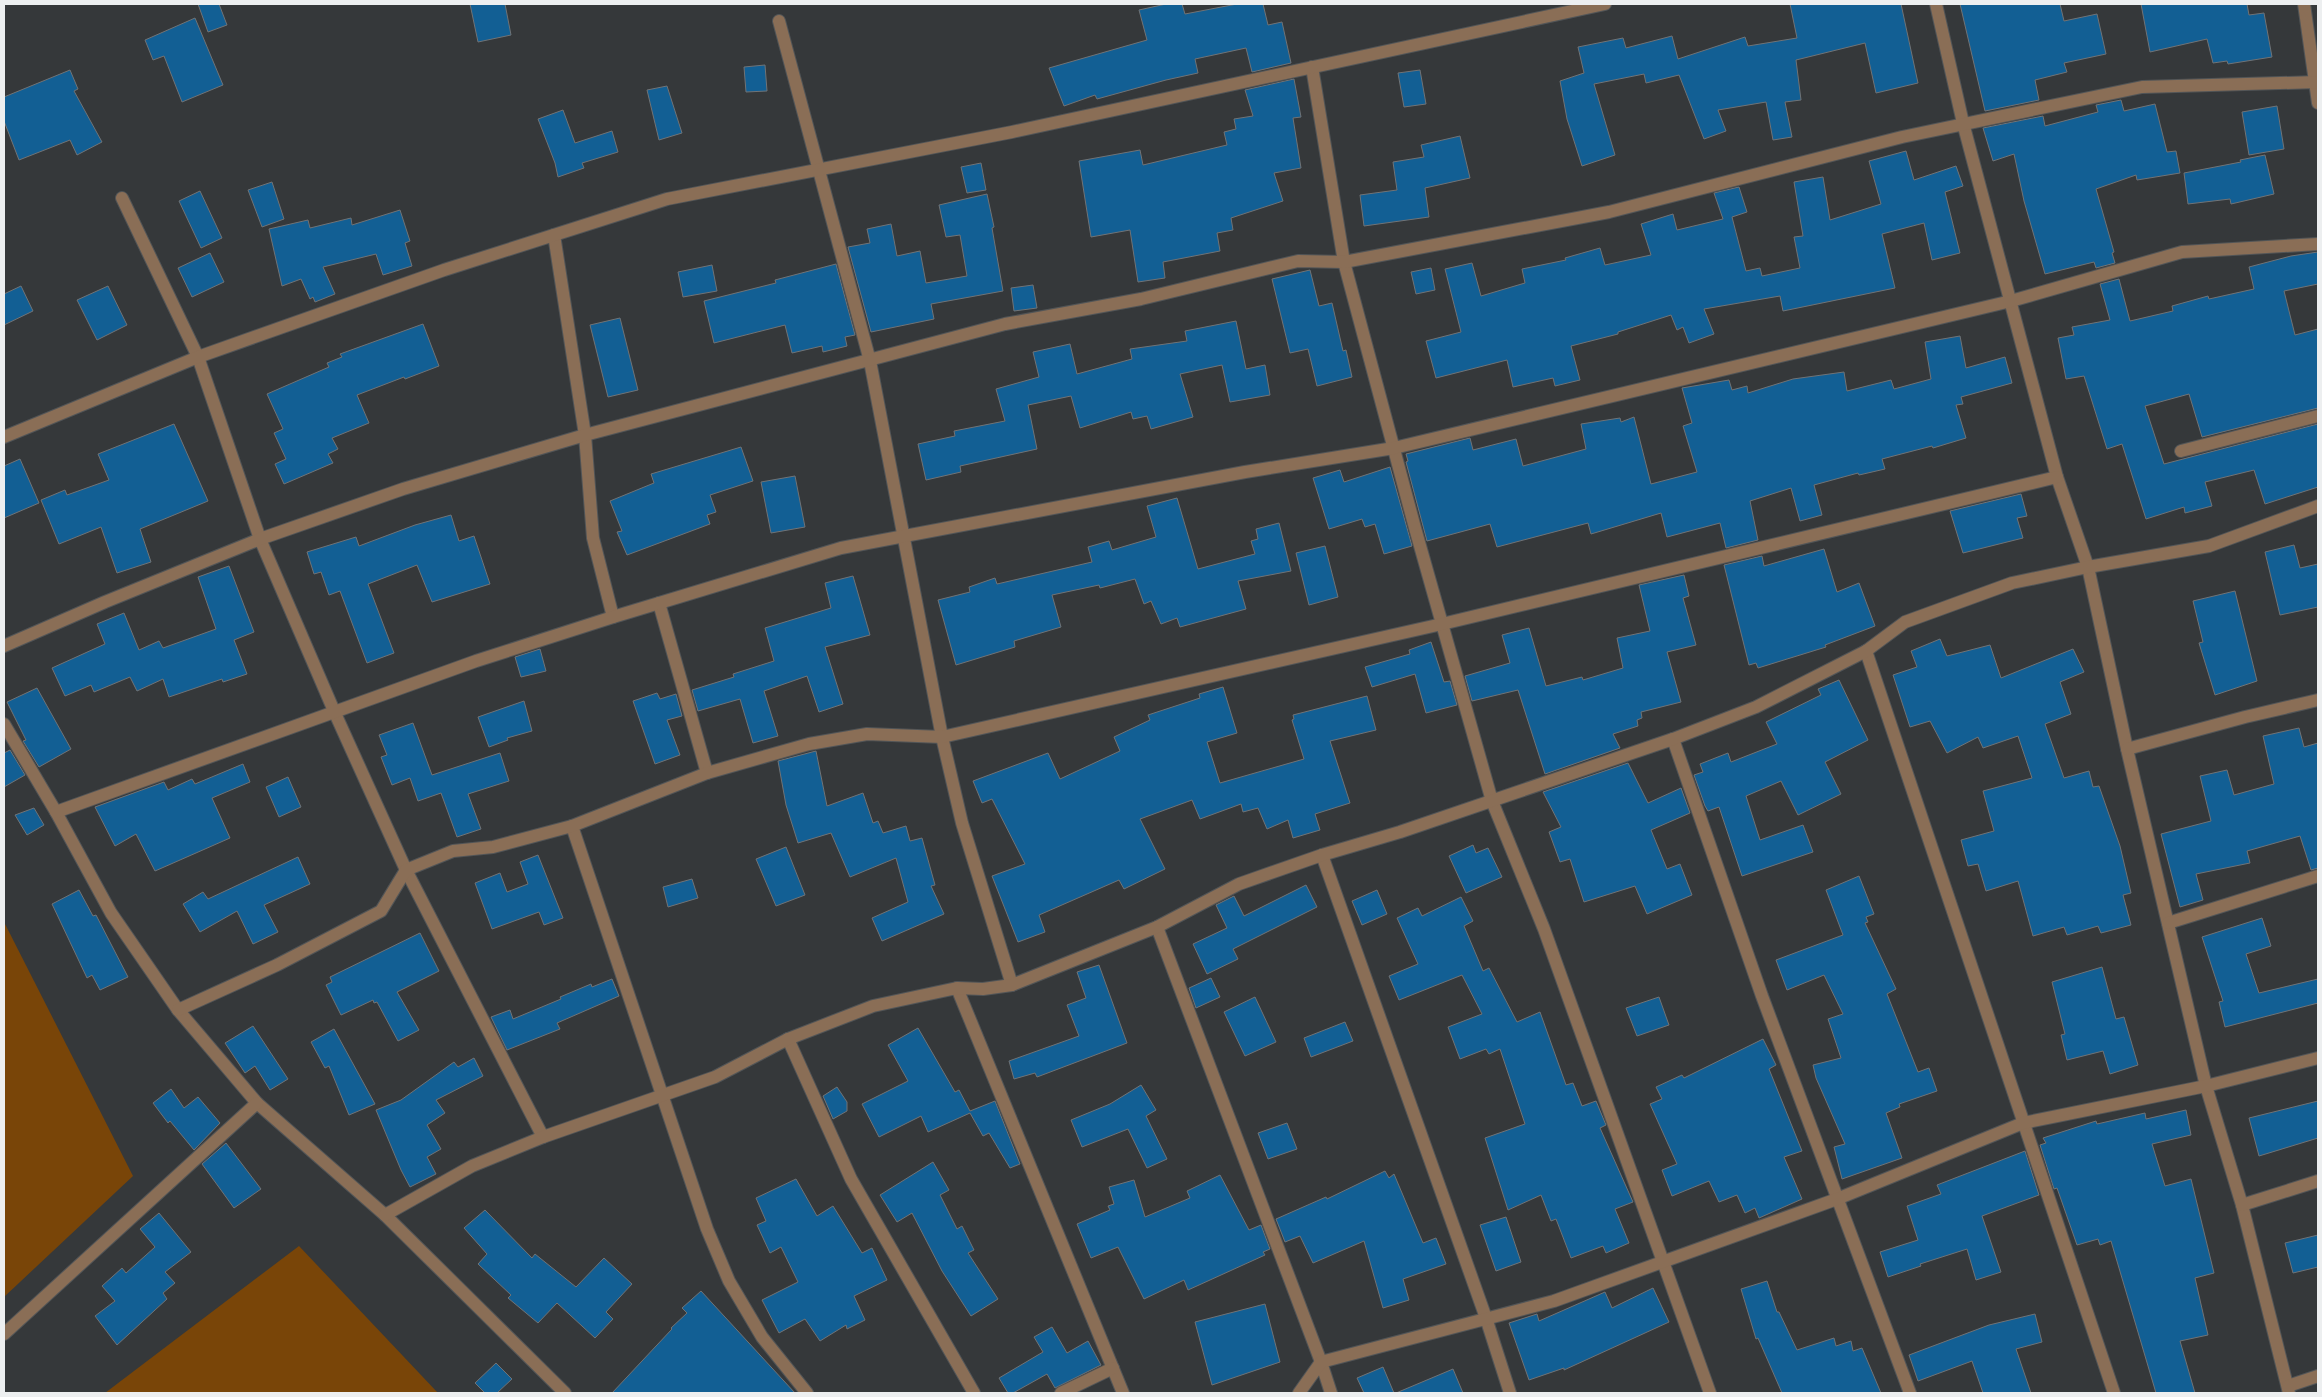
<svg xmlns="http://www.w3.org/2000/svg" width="2322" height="1397" font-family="Ubuntu,sans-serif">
  <rect width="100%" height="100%" fill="#35383a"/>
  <g fill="#794508">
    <polygon points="4,922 133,1176 4,1297"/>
    <polygon points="299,1246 438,1393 105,1393"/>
  </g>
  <g fill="#125f94" stroke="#707376">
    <polygon points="198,4 219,4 227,25 208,32"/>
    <polygon points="470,4 505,4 511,35 478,42"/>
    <polygon points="1166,4 1182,4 1185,14 1237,4 1263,4 1268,25 1282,22 1291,63 1252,72 1246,48 1195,59 1198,73 1166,80 1097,99 1095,95 1064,106 1049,68 1147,40 1139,10"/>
    <polygon points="1790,4 1901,4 1918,83 1876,93 1865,43 1796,60 1801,100 1785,102 1792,137 1773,140 1766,102 1718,110 1726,131 1704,139 1679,75 1646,83 1644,74 1594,84 1615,155 1582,166 1567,119 1560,81 1584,73 1578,47 1623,38 1626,48 1672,36 1678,59 1745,37 1748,46 1797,38"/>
    <polygon points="1960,4 2060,4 2064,21 2097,14 2106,54 2064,63 2067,72 2035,80 2039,100 1985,111"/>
    <polygon points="2141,4 2247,4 2249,15 2264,13 2272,57 2228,64 2227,61 2213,63 2207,39 2150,52"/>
    <polygon points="195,18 223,85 182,102 164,56 153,60 145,40"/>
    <polygon points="765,65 767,91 746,92 744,67"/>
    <polygon points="70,70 78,89 74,91 102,142 77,155 70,140 19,160 4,121 4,97"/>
    <polygon points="1420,70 1426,104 1404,107 1398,73"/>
    <polygon points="1294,79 1301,117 1293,118 1301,168 1274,173 1283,201 1231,218 1233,230 1217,233 1220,251 1163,262 1165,278 1138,282 1130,230 1091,237 1079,161 1140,150 1143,165 1227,145 1224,132 1236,129 1234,119 1253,116 1245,90"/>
    <polygon points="667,86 682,133 659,140 647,90"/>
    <polygon points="2121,100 2124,111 2155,104 2167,152 2176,151 2180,173 2137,180 2136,175 2096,189 2114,252 2112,253 2115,263 2096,268 2094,262 2045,274 2024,201 2014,154 1993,161 1983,128 2043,116 2045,126 2098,112 2096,105"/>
    <polygon points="2277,106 2284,149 2249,155 2242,112"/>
    <polygon points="563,110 575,143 612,131 618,152 582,163 584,168 558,177 555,163 538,119"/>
    <polygon points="1460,136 1470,178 1425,188 1429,217 1364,226 1360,195 1397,190 1393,162 1424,157 1421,145"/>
    <polygon points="1906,151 1914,180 1956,166 1963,186 1945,192 1960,253 1932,260 1924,223 1882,234 1895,288 1783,311 1780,296 1704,309 1714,334 1689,343 1683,327 1677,330 1671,315 1618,332 1618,334 1571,346 1580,380 1555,386 1553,378 1513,387 1507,360 1436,378 1426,341 1461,332 1445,269 1472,263 1481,296 1525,283 1522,269 1566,260 1565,258 1600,248 1605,265 1651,255 1641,224 1673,214 1677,230 1723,219 1714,193 1739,187 1747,212 1732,217 1746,271 1760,268 1762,276 1800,268 1794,237 1803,236 1794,182 1823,177 1830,220 1881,204 1869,161"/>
    <polygon points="2265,155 2274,194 2231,204 2230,199 2188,204 2184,173 2241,162 2240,160"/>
    <polygon points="981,163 986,190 967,193 961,167"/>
    <polygon points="272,182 284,219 262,227 248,190"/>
    <polygon points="200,191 222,238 201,248 179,201"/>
    <polygon points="987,194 994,227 992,228 1003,291 931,304 934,319 871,332 848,247 870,243 867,229 891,224 897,256 920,251 926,283 967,276 960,235 946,237 939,205"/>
    <polygon points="400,210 410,241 405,243 412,266 383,275 376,254 323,267 335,294 315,302 313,297 310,299 301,279 282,286 269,229 308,220 310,228 351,218 352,225"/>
    <polygon points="2318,252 2318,284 2284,291 2295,335 2318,329 2318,408 2202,437 2189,394 2145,406 2164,464 2318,424 2318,487 2265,504 2254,470 2205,482 2212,506 2185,513 2184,507 2146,519 2122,444 2107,449 2084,376 2066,379 2058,338 2074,335 2072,327 2110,320 2100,284 2119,279 2130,321 2173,311 2172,306 2208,296 2209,299 2254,289 2249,267 2291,256"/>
    <polygon points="210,253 224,282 192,297 178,268"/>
    <polygon points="836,264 855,335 845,337 847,346 823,352 822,346 792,353 785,325 714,343 704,301 776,283 775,280"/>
    <polygon points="712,265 717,291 683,297 678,272"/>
    <polygon points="1431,268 1435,290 1416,294 1411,272"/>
    <polygon points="1310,270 1319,306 1332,303 1343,351 1346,350 1352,377 1317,386 1308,349 1290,353 1272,279"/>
    <polygon points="1033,285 1037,308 1014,311 1011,288"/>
    <polygon points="21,286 33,311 4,325 4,294"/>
    <polygon points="108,286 127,325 97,340 77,300"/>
    <polygon points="620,318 638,390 608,397 590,325"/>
    <polygon points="1236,321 1246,369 1265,365 1270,395 1230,402 1222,365 1180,374 1193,417 1151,429 1147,416 1133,419 1131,412 1080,428 1071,396 1028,405 1037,449 960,466 961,472 926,480 918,444 955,436 954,431 1005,421 996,389 1039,377 1033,352 1070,344 1077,374 1132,359 1130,349 1187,341 1185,331"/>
    <polygon points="423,324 439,366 405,379 404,377 357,395 369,423 332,438 338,449 328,454 333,463 284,484 275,464 286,459 274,433 283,429 267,394 329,367 327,363 342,357 340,354"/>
    <polygon points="1960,336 1966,368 2005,357 2012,383 1961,397 1963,404 1956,405 1966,438 1933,448 1932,446 1882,459 1885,469 1859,475 1858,473 1814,485 1822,515 1800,521 1791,488 1750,501 1758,540 1726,548 1720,523 1667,537 1661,513 1591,534 1588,523 1497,547 1490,524 1427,541 1406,462 1408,461 1406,454 1470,438 1473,450 1516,439 1523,466 1586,449 1581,424 1620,418 1621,422 1634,417 1651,484 1697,472 1683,426 1692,423 1682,388 1729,380 1732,390 1747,386 1748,393 1793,379 1844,372 1847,391 1891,380 1894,389 1931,379 1925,342"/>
    <polygon points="174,424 208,501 140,529 151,562 117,573 101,527 59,544 41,500 65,490 67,495 109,480 98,454"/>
    <polygon points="741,447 753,481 710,495 716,512 707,515 710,524 627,555 617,532 622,531 610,501 654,483 651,474"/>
    <polygon points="20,459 39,503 4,518 4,466"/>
    <polygon points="1390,467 1412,546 1384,554 1375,524 1365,527 1362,519 1329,529 1313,478 1340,470 1344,482"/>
    <polygon points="795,476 805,527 771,533 761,482"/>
    <polygon points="2021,494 2027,516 2017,518 2023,538 1963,553 1950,511"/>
    <polygon points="1177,498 1198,569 1255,554 1251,541 1258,539 1256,529 1279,523 1291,571 1238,581 1246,609 1180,627 1177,618 1161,624 1151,601 1144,604 1135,579 1100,588 1099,585 1052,595 1061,627 1014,641 1015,647 956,665 938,600 970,592 969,587 995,578 997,584 1092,562 1088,547 1109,541 1112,550 1156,537 1147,506"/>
    <polygon points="451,515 459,541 474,536 490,584 432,602 417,565 368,584 394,653 367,663 340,591 329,595 321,572 314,574 307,552 356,537 359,546 415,525"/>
    <polygon points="2294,545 2300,568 2318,564 2318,607 2280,615 2265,552"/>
    <polygon points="1325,546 1338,597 1309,605 1296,553"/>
    <polygon points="1824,549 1837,592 1859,583 1875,626 1825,645 1826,647 1758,668 1756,663 1749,665 1724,565 1762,556 1764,566"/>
    <polygon points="229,566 254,632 234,640 247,674 223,682 222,679 169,697 163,679 137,691 130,677 94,692 91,685 65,696 52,668 105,644 97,624 124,613 139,650 159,641 163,648 216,629 198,577"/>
    <polygon points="1684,575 1689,596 1683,598 1696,645 1667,652 1681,702 1641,712 1642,718 1637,720 1638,726 1613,734 1620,748 1545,774 1518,690 1472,701 1465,676 1510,663 1502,635 1529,628 1546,686 1582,677 1583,680 1623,668 1617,638 1650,631 1639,585"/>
    <polygon points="853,576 870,635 825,647 843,704 819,712 807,676 764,691 778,736 753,743 740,699 698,711 692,690 734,677 733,674 774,661 765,628 831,608 825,583"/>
    <polygon points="2235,591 2257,681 2215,695 2199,643 2203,642 2193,601"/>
    <polygon points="1940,639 1947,656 1990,645 2001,678 2073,649 2084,672 2060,682 2071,714 2045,724 2064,778 2089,771 2093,787 2099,786 2120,846 2131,893 2123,895 2131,925 2101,933 2098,926 2067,935 2064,927 2033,936 2018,881 1986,891 1978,864 1968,866 1961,840 1994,831 1983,791 2032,778 2018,736 1983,748 1978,737 1947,753 1930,721 1910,727 1893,675 1917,667 1911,651"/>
    <polygon points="1431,642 1444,682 1450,681 1457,705 1426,713 1415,674 1372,687 1365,667 1410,654 1409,650"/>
    <polygon points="540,649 546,671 521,677 515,657"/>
    <polygon points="1839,680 1868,740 1825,762 1841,794 1798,815 1781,781 1746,796 1760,840 1803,825 1813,852 1742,876 1719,807 1708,811 1705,806 1694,775 1703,772 1700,764 1728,753 1731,762 1777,744 1766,722 1821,695 1818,689"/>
    <polygon points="1223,687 1237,733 1207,742 1220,783 1304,759 1292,720 1294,719 1293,715 1367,696 1376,730 1330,741 1350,803 1315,814 1320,830 1293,838 1288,820 1267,829 1258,808 1243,812 1241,804 1200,819 1192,800 1140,819 1165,869 1124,889 1119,880 1039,915 1045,932 1018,942 992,876 1025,864 992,799 982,803 973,781 1048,753 1060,779 1120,751 1114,737 1150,720 1148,715 1200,698 1199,694"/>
    <polygon points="37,688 71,749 39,767 23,741 26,740 7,702"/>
    <polygon points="657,693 660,699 676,694 682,716 667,720 680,755 655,764 633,701"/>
    <polygon points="524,701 532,731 507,738 508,740 489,747 478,717"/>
    <polygon points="413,723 432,775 500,753 509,781 468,794 481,829 457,837 441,793 418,801 410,778 392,785 381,757 387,755 379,735"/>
    <polygon points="2299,728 2304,747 2318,743 2318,868 2311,870 2300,836 2247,851 2250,863 2196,874 2203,900 2180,907 2161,834 2211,821 2200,776 2227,770 2234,795 2274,784 2263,736"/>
    <polygon points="10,750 25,775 4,787 4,753"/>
    <polygon points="816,751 827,806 863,793 873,823 878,821 883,833 906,826 910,841 922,838 935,885 931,886 944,914 882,941 872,918 908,902 896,858 850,877 831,833 798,843 786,805 778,761"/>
    <polygon points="1628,763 1648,803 1681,788 1690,813 1651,830 1667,869 1680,864 1692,895 1647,914 1635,886 1584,902 1570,859 1560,862 1549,832 1561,827 1543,792"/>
    <polygon points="243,764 250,782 212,798 230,838 155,871 136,834 115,846 95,807 164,782 168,790 192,779 195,784"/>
    <polygon points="288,777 301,807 279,817 266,787"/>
    <polygon points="34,808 44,825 27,835 15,815"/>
    <polygon points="1473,845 1476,853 1488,848 1502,877 1466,893 1449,856"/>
    <polygon points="786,847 805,895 776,906 756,859"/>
    <polygon points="538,855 563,918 544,925 539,912 492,929 475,883 500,873 507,892 528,884 520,862"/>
    <polygon points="298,857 310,884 264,905 278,932 253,944 237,911 200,932 183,904 203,892 208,899"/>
    <polygon points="1859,876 1874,914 1866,917 1868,922 1865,923 1896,989 1887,994 1918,1072 1929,1068 1937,1091 1899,1104 1900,1107 1886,1113 1902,1158 1842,1179 1834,1147 1845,1144 1816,1078 1813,1065 1841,1058 1828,1019 1843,1014 1824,975 1787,990 1776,960 1843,935 1826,890"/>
    <polygon points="692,879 698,898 668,907 663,887"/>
    <polygon points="1306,885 1317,907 1233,949 1238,959 1207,974 1193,944 1227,928 1216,905 1234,896 1244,916"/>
    <polygon points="79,890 93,916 96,915 128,977 100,990 92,975 87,978 52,904"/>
    <polygon points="1377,890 1387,914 1362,925 1352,901"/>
    <polygon points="1461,897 1473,921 1464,926 1483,971 1489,968 1517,1022 1540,1012 1566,1085 1573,1083 1582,1106 1596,1101 1606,1125 1600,1128 1633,1202 1615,1209 1629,1243 1606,1253 1603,1246 1571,1258 1556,1219 1551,1221 1541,1195 1508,1210 1485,1138 1525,1124 1500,1049 1489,1054 1486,1049 1460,1059 1448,1027 1482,1014 1462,975 1399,1000 1389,976 1418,964 1397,918 1418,908 1422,916"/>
    <polygon points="2262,918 2271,946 2246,954 2259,993 2318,979 2318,1003 2225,1027 2219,1002 2223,1001 2202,937"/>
    <polygon points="420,933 439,971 397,992 419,1030 398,1041 377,1002 374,1003 373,1000 341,1015 326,985 332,982 330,977"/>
    <polygon points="1099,965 1127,1043 1037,1077 1035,1073 1014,1079 1009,1061 1079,1036 1067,1005 1086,998 1077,972"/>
    <polygon points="2102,967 2116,1019 2124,1017 2138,1065 2110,1074 2103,1051 2067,1060 2061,1035 2065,1034 2052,982"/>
    <polygon points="1211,978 1220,997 1196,1008 1189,988"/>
    <polygon points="612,979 619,996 557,1023 560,1029 507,1050 491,1017 510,1010 513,1019 561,999 560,997 591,984 592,987"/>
    <polygon points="1255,997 1276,1042 1245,1056 1224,1012"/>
    <polygon points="1659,997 1669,1025 1637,1036 1626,1008"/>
    <polygon points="1345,1022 1353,1041 1311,1057 1304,1038"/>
    <polygon points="253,1026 288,1079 270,1090 255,1066 245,1073 225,1043"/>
    <polygon points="918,1028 955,1092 959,1090 970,1111 995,1101 1020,1164 1010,1168 989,1133 983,1136 970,1113 928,1132 921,1116 879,1137 862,1104 908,1081 888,1045"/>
    <polygon points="334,1029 375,1104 349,1115 329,1066 325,1068 311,1042"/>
    <polygon points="1763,1039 1776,1065 1769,1069 1802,1151 1784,1157 1802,1199 1759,1218 1755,1208 1745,1213 1737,1195 1719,1202 1709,1181 1672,1196 1662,1170 1677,1164 1650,1104 1662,1099 1656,1087 1682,1075 1684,1078"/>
    <polygon points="474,1058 483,1076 436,1100 445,1113 427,1125 441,1149 427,1157 436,1174 410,1187 401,1170 376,1110 401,1100 454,1062 458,1067"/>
    <polygon points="1141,1085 1156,1110 1146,1116 1167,1159 1147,1168 1128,1129 1082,1147 1071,1120 1110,1104"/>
    <polygon points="837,1087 847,1102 847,1111 833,1119 823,1096"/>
    <polygon points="171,1089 184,1108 198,1097 220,1123 194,1150 170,1121 168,1123 153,1103"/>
    <polygon points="2318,1101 2318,1138 2259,1156 2249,1118"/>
    <polygon points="2186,1110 2191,1135 2152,1144 2165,1186 2191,1179 2214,1273 2195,1278 2208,1335 2180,1341 2195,1393 2156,1393 2111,1241 2100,1245 2098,1239 2077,1245 2057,1188 2054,1189 2040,1145 2046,1143 2043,1138 2096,1121 2097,1124 2145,1113 2146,1119"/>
    <polygon points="1287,1123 1297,1149 1268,1159 1258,1133"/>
    <polygon points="226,1143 261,1189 234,1208 202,1164"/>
    <polygon points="2025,1151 2039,1195 1982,1216 2001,1272 1976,1280 1967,1249 1920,1264 1921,1266 1888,1277 1880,1252 1918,1240 1907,1206 1941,1194 1937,1185"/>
    <polygon points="933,1162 949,1190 940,1195 957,1229 962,1226 974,1250 968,1253 998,1299 971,1316 942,1271 912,1213 897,1222 880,1195"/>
    <polygon points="1385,1171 1389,1178 1394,1174 1423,1243 1436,1238 1446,1264 1403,1279 1409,1300 1383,1308 1364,1241 1313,1263 1300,1236 1285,1242 1276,1219 1326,1197 1327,1199"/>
    <polygon points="1220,1175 1249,1230 1261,1225 1270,1249 1263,1252 1265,1255 1188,1290 1184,1280 1144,1299 1118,1247 1091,1258 1077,1224 1110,1210 1108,1206 1114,1204 1109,1187 1134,1180 1145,1217 1190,1198 1187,1191"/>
    <polygon points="796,1179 817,1216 833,1206 862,1253 872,1248 887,1280 854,1296 865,1320 847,1329 846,1325 820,1341 805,1319 779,1333 762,1300 798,1282 781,1247 770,1253 757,1225 766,1221 756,1198"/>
    <polygon points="485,1210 532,1258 535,1254 576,1287 604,1258 632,1284 606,1312 613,1319 595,1338 557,1303 538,1323 508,1298 511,1295 478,1264 487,1254 464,1228"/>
    <polygon points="159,1213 191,1252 165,1272 175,1283 163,1293 167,1299 117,1345 95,1316 115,1301 102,1286 122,1268 126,1273 155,1247 140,1229"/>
    <polygon points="1506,1217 1521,1262 1496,1271 1480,1225"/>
    <polygon points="2318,1235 2318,1267 2293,1273 2285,1243"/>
    <polygon points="1767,1281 1777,1312 1779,1312 1797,1350 1834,1338 1836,1346 1851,1341 1853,1351 1862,1348 1881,1393 1782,1393 1758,1338 1756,1339 1741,1289"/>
    <polygon points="1653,1288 1669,1322 1564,1370 1564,1368 1529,1380 1509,1323 1537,1314 1539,1321 1605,1292 1612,1308"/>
    <polygon points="701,1291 795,1393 612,1393 672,1329 671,1328 687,1313 682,1308"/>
    <polygon points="1265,1304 1280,1362 1212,1385 1195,1322"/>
    <polygon points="2035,1314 2042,1342 2016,1349 2031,1393 1983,1393 1972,1361 1918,1381 1909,1355 1989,1325"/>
    <polygon points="1052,1327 1067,1353 1088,1341 1101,1365 1055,1388 1047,1374 1013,1393 1008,1393 999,1378 1043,1352 1034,1337"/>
    <polygon points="496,1363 512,1379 497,1393 485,1393 475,1383"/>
    <polygon points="1383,1367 1394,1393 1364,1393 1357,1378"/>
    <polygon points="1453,1369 1463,1393 1396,1393"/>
  </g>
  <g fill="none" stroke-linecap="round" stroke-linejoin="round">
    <defs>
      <g id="minor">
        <polyline points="1936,4 1963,123 2057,477 2088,567 2127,749 2206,1086 2242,1205 2289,1393"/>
        <polyline points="2304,4 2318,103"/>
        <polyline points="779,21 870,361 942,737 962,823 1012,985"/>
        <polyline points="1312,67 1344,262 1415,528 1492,801 1544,929 1710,1393"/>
        <polyline points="122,198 198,357 260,539 334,711 406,870 543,1137"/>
        <polyline points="554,235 585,435 593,538 613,617"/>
        <polyline points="4,437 198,357 444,270 667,199 1012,132 1605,4"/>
        <polyline points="2181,451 2318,416"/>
        <polyline points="659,603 707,773"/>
        <polyline points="4,646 105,602 260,539 403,489 585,435 1005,324 1141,299 1298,261 1344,262 1609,212 1902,137 2142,87 2318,82"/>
        <polyline points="1866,651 2114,1393"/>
        <polyline points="4,724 56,812 111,913 178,1010 257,1103 385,1215 565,1393"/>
        <polyline points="1673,739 1762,996 1910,1393"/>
        <polyline points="2127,749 2245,717 2318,700"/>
        <polyline points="56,812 476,661 613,617 841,548 1245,472 1394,448 2011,301 2182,252 2318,244"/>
        <polyline points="572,826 707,1229 729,1281 762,1337 807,1393"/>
        <polyline points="1322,855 1486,1318 1510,1393"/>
        <polyline points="2168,923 2318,876"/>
        <polyline points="1157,927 1321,1362 1331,1393"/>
        <polyline points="957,988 1123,1393"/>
        <polyline points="178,1010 277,965 381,911 406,870 453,851 493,847 572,826 707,773 809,744 867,734 942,737 1442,624 2057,477"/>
        <polyline points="788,1039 851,1179 974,1393"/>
        <polyline points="2242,1205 2318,1181"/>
        <polyline points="385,1215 472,1166 543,1137 715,1077 788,1039 873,1006 957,988 983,989 1012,985 1157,927 1239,884 1322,855 1400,832 1673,739 1756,707 1866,651 1905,622 2012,583 2088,567 2209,546 2318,506"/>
        <polyline points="4,1334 257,1103"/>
        <polyline points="2288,1386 2318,1376"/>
        <polyline points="1061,1393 1113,1368"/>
        <polyline points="1299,1393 1321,1362 1554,1301 1837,1199 2023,1123 2206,1086 2318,1058"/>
      </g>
    </defs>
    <use href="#minor" stroke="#525557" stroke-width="14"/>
    <use href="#minor" stroke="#8a6e56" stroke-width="12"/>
  </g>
  <rect width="2322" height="1397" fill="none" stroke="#edeff0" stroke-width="10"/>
</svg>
